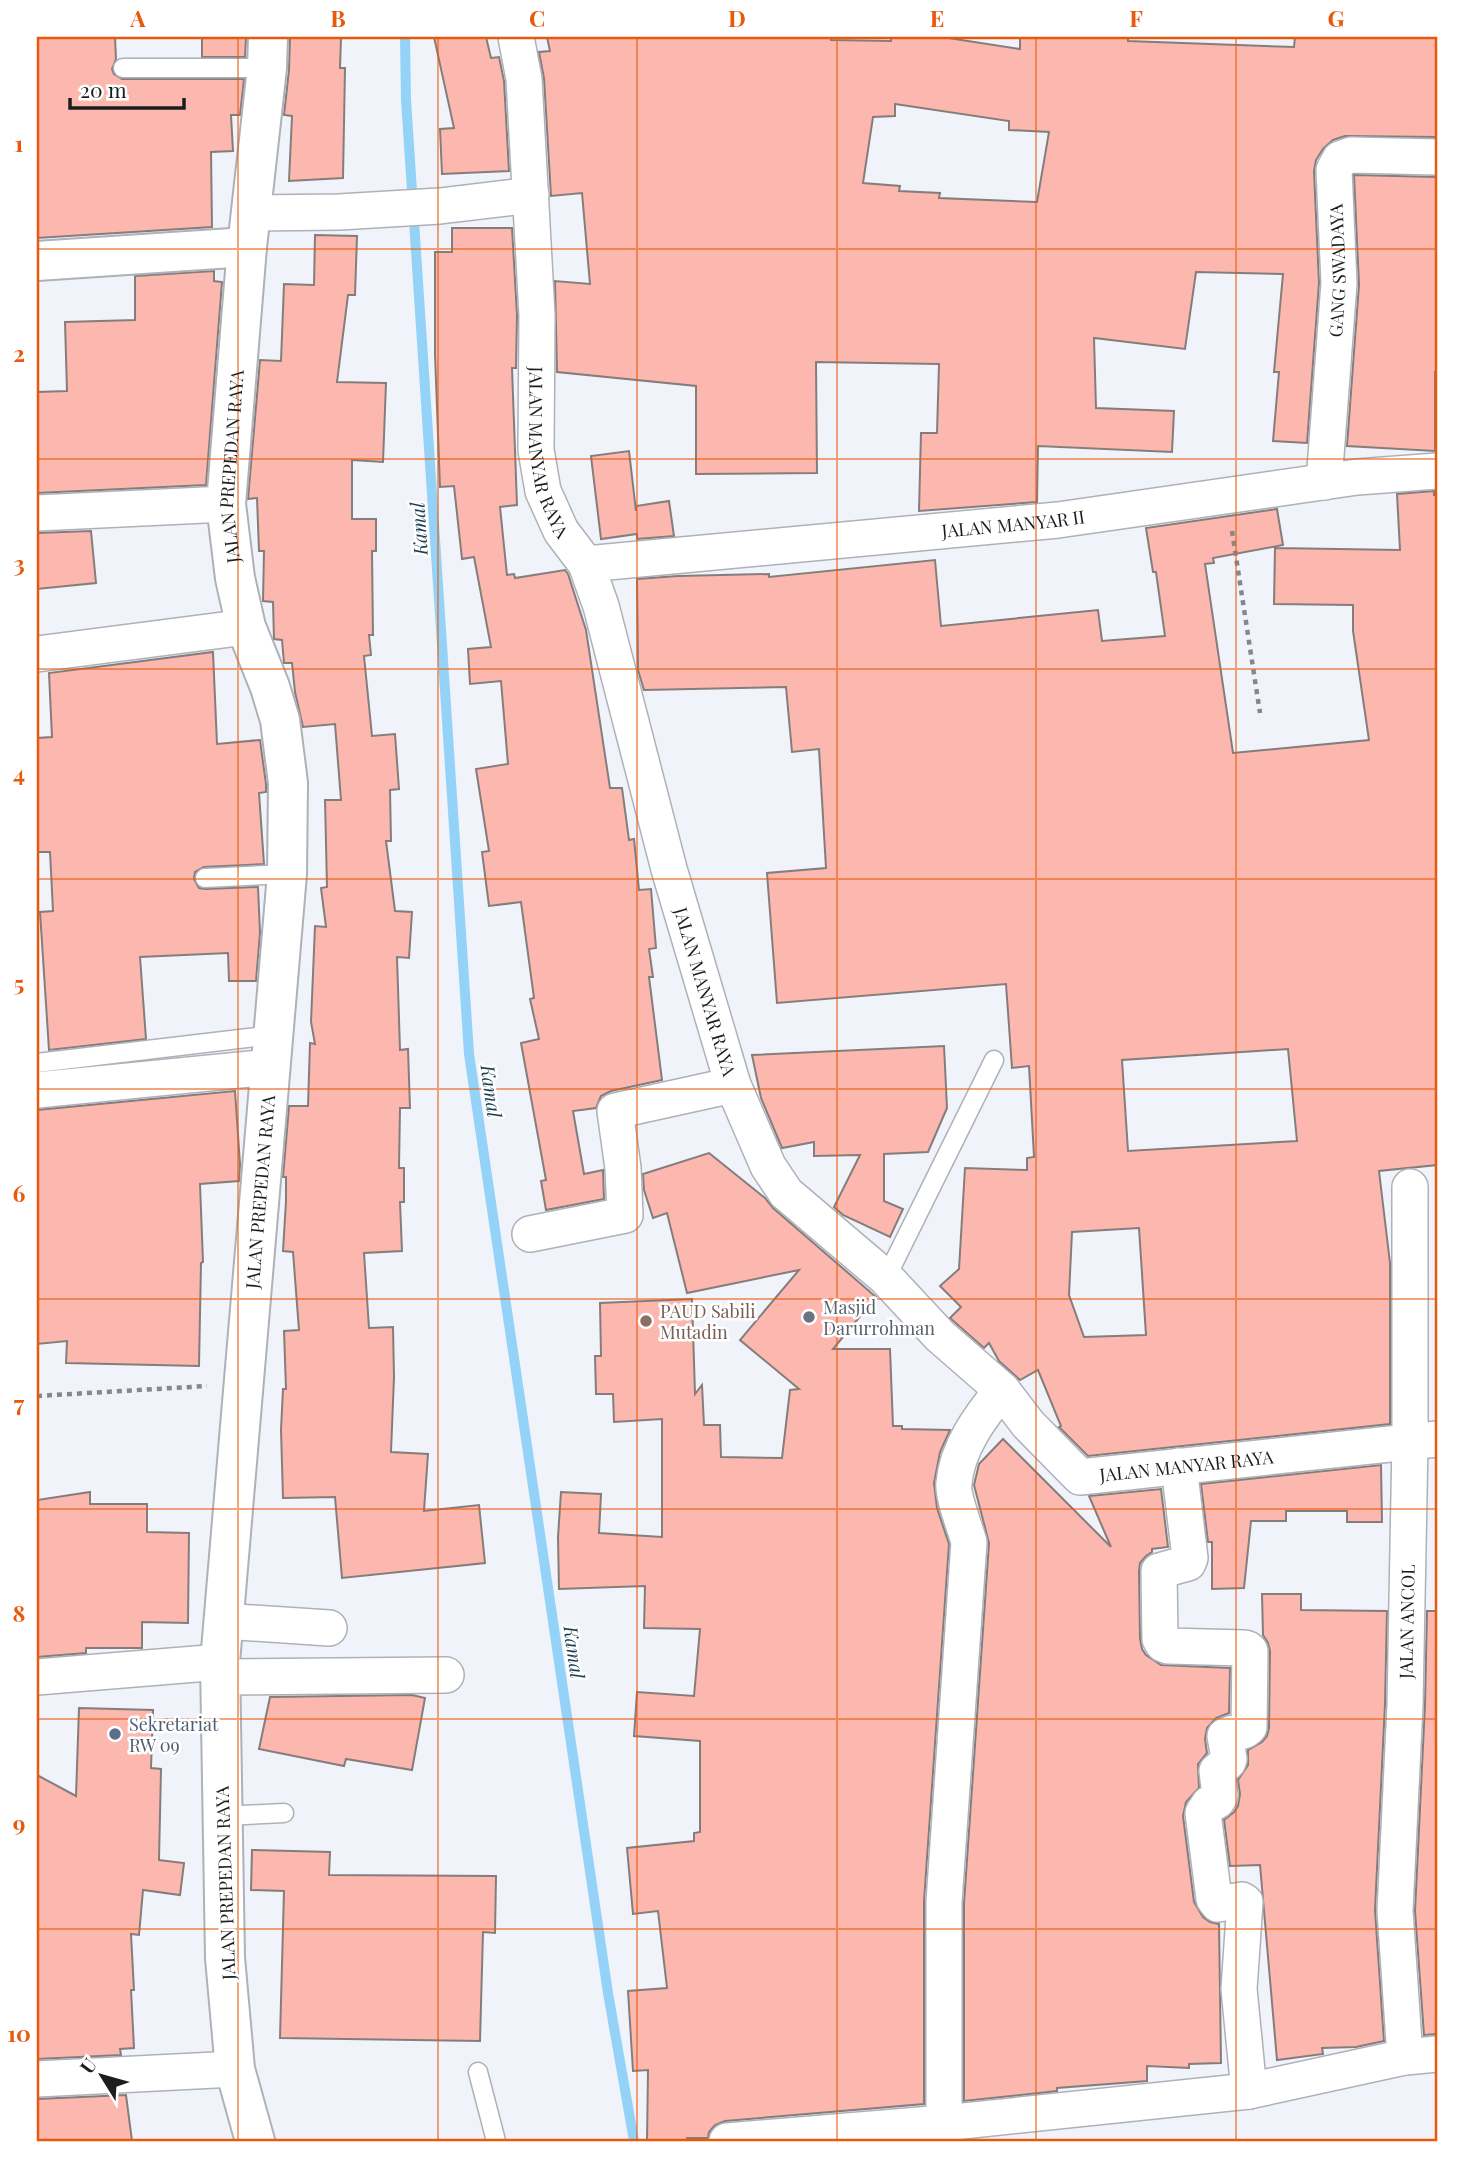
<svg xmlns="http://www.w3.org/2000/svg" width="1474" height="2178" font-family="'Playfair Display',serif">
  <rect width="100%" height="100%" fill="#f1f3fa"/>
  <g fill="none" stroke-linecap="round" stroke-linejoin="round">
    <polyline stroke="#94d3f7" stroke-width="10" points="405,37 406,100 469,1054 608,1993 634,2141"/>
  </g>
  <g fill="#fcb8ae" stroke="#857d7c" stroke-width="2" fill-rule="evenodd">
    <polygon points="37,37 115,37 116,59 112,69 114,74 122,79 244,79 240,115 231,115 233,151 211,152 212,227 37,238"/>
    <polygon points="202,37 246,37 245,57 202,57"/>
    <polygon points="290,37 341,37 340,68 345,68 343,178 289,181 292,116 284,115 289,70"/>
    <polygon points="434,37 486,37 491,58 499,57 504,81 509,171 442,174 440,129 454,128"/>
    <path d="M 547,37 L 831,37 L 831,40 L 891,41 L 891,37 L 942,37 L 1020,49 L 1020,37 L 1112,37 L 1128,38 L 1128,41 L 1294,47 L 1295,37 L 1437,37 L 1437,137 L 1345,136 L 1333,140 L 1323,149 L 1316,160 L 1314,171 L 1319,283 L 1307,443 L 1273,441 L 1279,372 L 1274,372 L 1283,274 L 1196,272 L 1185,349 L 1094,338 L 1096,408 L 1174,411 L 1172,452 L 1038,446 L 1037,502 L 919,511 L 921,433 L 937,433 L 939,364 L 816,362 L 817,473 L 696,474 L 696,386 L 557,372 L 555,281 L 590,284 L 582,193 L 551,196 L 544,78 L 539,52 L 550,51 ZM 895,104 L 1009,121 L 1009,130 L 1049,132 L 1037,202 L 939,198 L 940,193 L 899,191 L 900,186 L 863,183 L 873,117 L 895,116 Z"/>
    <polygon points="1354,175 1437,177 1437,372 1435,372 1435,451 1347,446 1359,285"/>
    <polygon points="452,228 512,228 517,315 516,368 512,368 517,505 500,507 507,575 514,574 515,578 565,570 568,574 586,630 610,788 622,788 629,840 634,839 639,890 651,889 656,948 649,949 653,977 649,977 662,1080 611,1091 601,1096 596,1108 573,1111 584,1174 603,1170 604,1199 546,1210 541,1181 546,1180 521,1043 539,1039 530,999 534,998 521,902 489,906 482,852 489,851 476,769 508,764 501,681 470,684 468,649 491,647 474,557 462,559 454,486 440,487 435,355 435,252 452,252"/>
    <polygon points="315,235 357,236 355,295 348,295 337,382 386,383 383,462 352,460 352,519 376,519 376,551 372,551 373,635 369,635 371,655 364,656 372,736 395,734 399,789 390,790 391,841 386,841 395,911 412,912 409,958 397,957 400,1050 408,1049 410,1108 400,1108 399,1168 404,1168 404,1202 400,1202 402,1251 364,1253 369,1328 393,1327 394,1377 391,1452 428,1454 424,1511 479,1505 485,1563 342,1578 335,1497 283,1498 281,1430 283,1389 286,1389 284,1331 299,1330 293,1252 283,1251 286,1201 286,1177 283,1177 289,1106 308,1106 310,1043 315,1044 311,1022 315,926 326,927 321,888 327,887 325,800 341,800 335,724 303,727 295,692 292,663 284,663 282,640 274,639 273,602 263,601 264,551 259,551 257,498 248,499 260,360 281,361 284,284 314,285"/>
    <polygon points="214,271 214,281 222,282 206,485 37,493 37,392 67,391 65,322 135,320 135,276"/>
    <polygon points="629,451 636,511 636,506 669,501 674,536 637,539 637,534 601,539 591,456"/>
    <path d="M 1434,491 L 1434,495 L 1437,495 L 1437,1165 L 1379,1171 L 1390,1263 L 1390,1424 L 1088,1456 L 1059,1427 L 1061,1426 L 1038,1370 L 1020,1380 L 999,1361 L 989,1343 L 984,1348 L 950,1318 L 961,1307 L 940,1286 L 959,1269 L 965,1168 L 1027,1170 L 1027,1158 L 1034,1157 L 1029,1066 L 1012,1068 L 1006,984 L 777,1003 L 767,873 L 826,868 L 819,749 L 792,752 L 786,687 L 644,690 L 638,670 L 637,579 L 678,576 L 769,574 L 769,577 L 935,560 L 941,626 L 1098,610 L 1102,641 L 1165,636 L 1156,572 L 1153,572 L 1146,528 L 1277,509 L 1283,545 L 1213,558 L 1214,563 L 1205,564 L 1233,753 L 1369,740 L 1353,631 L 1353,605 L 1274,604 L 1275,548 L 1400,550 L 1397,494 ZM 1288,1049 L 1297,1141 L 1128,1151 L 1122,1060 ZM 1139,1228 L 1146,1335 L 1084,1337 L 1069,1295 L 1072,1232 Z"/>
    <polygon points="91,531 96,583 37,589 37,533"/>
    <polygon points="213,652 217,744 260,740 266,784 266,792 259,793 264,864 204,867 195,872 194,879 199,888 205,889 258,887 260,933 256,981 229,981 228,953 140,957 146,1039 49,1050 40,912 53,911 50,852 37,852 37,738 52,737 49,673"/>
    <polygon points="944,1046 947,1108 928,1152 884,1154 884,1201 903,1209 890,1237 843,1215 834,1207 860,1155 814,1156 814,1142 782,1148 761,1098 752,1055"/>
    <polygon points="235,1091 240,1164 239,1181 200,1184 203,1262 201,1263 199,1366 66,1363 67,1341 37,1344 37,1110"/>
    <polygon points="709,1153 765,1198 773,1208 876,1297 833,1349 890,1349 893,1426 902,1426 902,1429 950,1430 940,1452 934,1483 937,1508 949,1544 924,1901 924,2104 725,2121 715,2125 709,2132 708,2138 687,2138 687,2141 647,2141 648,2070 633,2071 628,1991 667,1988 658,1911 633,1914 627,1848 694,1841 694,1833 700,1832 700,1741 634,1736 637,1692 694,1696 700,1629 644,1628 645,1586 559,1589 558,1537 561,1492 601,1494 599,1533 662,1537 662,1419 614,1422 613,1394 596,1394 595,1356 601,1356 600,1303 692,1299 695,1394 702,1385 704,1425 720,1425 721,1457 782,1458 790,1390 799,1389 740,1340 799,1270 687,1293 667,1213 653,1218 644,1190 643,1174"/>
    <polygon points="1003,1439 1111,1547 1089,1496 1161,1489 1168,1547 1152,1549 1152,1552 1146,1556 1140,1563 1139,1571 1140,1639 1142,1649 1146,1655 1161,1665 1230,1668 1229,1713 1216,1718 1207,1728 1205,1739 1207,1753 1198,1764 1199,1788 1186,1802 1183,1816 1194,1902 1203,1917 1210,1922 1219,1924 1221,2063 1189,2064 1189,2068 1147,2066 1147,2081 1057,2088 1057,2091 964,2101 964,1903 989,1543 974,1485 979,1464"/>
    <polygon points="1381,1465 1382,1522 1347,1522 1347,1511 1286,1511 1286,1521 1251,1521 1244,1588 1212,1589 1212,1542 1208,1542 1201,1484"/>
    <polygon points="90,1492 90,1504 147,1504 147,1532 189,1533 188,1623 142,1622 142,1648 86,1648 86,1653 37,1657 37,1500"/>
    <polygon points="1262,1594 1301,1594 1301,1610 1387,1611 1385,1704 1375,1910 1384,2041 1356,2047 1322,2048 1323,2054 1277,2060 1260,1865 1230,1866 1224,1820 1234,1812 1238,1806 1240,1794 1238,1780 1248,1765 1248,1750 1262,1742 1267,1736 1269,1728 1270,1651 1268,1643 1263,1635"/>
    <polygon points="1427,1611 1437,1611 1437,2034 1424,2035 1415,1911 1425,1705"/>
    <polygon points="412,1695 425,1698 412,1770 346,1759 344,1766 259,1749 270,1697"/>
    <polygon points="79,1708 153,1710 151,1768 161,1769 159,1860 184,1863 180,1895 143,1890 139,1935 131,1934 134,1990 131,1990 134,2048 120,2049 121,2055 37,2059 37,1775 76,1796"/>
    <polygon points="252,1850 330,1852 329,1875 496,1876 495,1933 483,1932 480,2041 280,2038 284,1891 251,1890"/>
    <polygon points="126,2095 132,2141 37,2141 37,2099"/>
  </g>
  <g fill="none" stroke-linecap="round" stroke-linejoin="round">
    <defs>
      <g id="service">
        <polyline points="123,68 267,68"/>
        <polyline points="205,878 287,874"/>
        <polyline points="37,1063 273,1035"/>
        <polyline points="886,1278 994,1060"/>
        <polyline points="223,1816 284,1813"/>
        <polyline points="478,2072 496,2141"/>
      </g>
      <g id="minor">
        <path id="s1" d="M 516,37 L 524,79 L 537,315 L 536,450 L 543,491 L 561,531 L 586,564 L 601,606 L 669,869 L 733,1085 L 768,1166 L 786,1193 L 886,1278 L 940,1336 L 1002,1390 L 1028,1424 L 1080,1477 L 1437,1439"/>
        <polyline points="250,213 339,212 440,206 531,195"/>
        <path id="s2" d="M 1324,482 L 1339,283 L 1334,170 L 1340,159 L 1351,155 L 1437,157"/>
        <polyline points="37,513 226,504"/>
        <path id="s3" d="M 586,564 L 1058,520 L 1357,477 L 1437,471"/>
        <polyline points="37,654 246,627"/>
        <polyline points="37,1090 270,1067"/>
        <polyline points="530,1234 625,1215 623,1168 615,1111 733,1085"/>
        <path d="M 1179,1466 L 1190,1558 L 1188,1563 L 1159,1571 L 1160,1639 L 1163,1644 L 1168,1646 L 1244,1648 L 1248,1649 L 1250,1651 L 1249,1727 C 1243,1734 1233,1731 1225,1736 L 1229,1759 L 1228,1762 L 1217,1771 L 1220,1796 L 1217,1801 L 1209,1804 L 1203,1813 L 1214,1899 L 1218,1904 L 1242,1900 L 1245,1902 L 1239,1989 L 1249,2091"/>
        <polyline points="223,1621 329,1628"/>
        <polyline points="37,1677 220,1662"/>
        <polyline points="220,1677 446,1675"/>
        <path id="s4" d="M 1405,2057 L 1395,1911 L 1405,1705 L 1410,1442 L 1410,1187"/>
        <polyline points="37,2079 235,2069"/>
        <path d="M 944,2123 L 944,1902 L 969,1542 C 965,1528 952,1495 954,1483 C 957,1448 980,1417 1002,1390"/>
        <polyline points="727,2141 944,2123 1249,2091 1405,2057 1437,2054"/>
      </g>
      <g id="tertiary">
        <polyline points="37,261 247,247"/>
        <path id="s5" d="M 255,2141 L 235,2069 L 225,1958 L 220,1662 L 287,874 L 288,783 L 280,720 L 270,687 L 246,627 L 235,578 L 226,504 L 247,247 L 267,68 L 268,37"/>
      </g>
    </defs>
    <use href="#service" stroke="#afb1b8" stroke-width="21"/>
    <use href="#minor" stroke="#afb1b8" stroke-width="38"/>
    <use href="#tertiary" stroke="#afb1b8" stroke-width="42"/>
    <g stroke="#85878b" stroke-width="4.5" stroke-dasharray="5 5" stroke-linecap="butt">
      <polyline points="1232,531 1260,713"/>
      <polyline points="37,1396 207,1386"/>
    </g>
    <use href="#service" stroke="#fff" stroke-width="18"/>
    <use href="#minor" stroke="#fff" stroke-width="35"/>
    <use href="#tertiary" stroke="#fff" stroke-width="38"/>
  </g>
  <path fill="none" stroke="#e8590c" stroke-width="2" stroke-opacity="0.55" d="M 238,37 L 238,2141M 438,37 L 438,2141M 637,37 L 637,2141M 837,37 L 837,2141M 1036,37 L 1036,2141M 1236,37 L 1236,2141M 37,249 L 1437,249M 37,459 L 1437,459M 37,669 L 1437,669M 37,879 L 1437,879M 37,1089 L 1437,1089M 37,1299 L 1437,1299M 37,1509 L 1437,1509M 37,1719 L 1437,1719M 37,1929 L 1437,1929"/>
  <circle fill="#6b7280" stroke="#fff" stroke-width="2.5" cx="809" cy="1317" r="7"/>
  <circle fill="#8d6e63" stroke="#fff" stroke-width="2.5" cx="646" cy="1321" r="7"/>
  <circle fill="#5c6f8a" stroke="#fff" stroke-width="2.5" cx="115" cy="1734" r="7"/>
  <g text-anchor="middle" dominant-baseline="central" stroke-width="5" stroke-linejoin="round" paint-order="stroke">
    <g font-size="18" fill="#1c1d1f" stroke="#fff">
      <text stroke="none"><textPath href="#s2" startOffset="212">GANG SWADAYA</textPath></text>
      <text stroke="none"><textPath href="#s1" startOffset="418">JALAN MANYAR RAYA</textPath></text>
      <text stroke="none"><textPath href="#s5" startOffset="1689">JALAN PREPEDAN RAYA</textPath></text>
      <text stroke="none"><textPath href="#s3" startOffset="429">JALAN MANYAR II</textPath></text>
      <text stroke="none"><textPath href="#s1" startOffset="985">JALAN MANYAR RAYA</textPath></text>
      <text stroke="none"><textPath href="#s5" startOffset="954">JALAN PREPEDAN RAYA</textPath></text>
      <text stroke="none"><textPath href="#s1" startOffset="1720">JALAN MANYAR RAYA</textPath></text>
      <text stroke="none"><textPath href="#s4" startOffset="436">JALAN ANCOL</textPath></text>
      <text transform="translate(225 1883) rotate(-92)">JALAN PREPEDAN RAYA</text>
    </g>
    <g font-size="18" fill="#5b616d" stroke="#fff" text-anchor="start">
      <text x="823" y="1307">Masjid<tspan x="823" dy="21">Darurrohman</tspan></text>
    </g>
    <g font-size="18" fill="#785e54" stroke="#fff" text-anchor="start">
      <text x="660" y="1311">PAUD Sabili<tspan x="660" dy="21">Mutadin</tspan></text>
    </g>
    <g font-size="18" fill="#4e5e75" stroke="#fff" text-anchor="start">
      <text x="129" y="1724">Sekretariat<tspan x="129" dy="21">RW 09</tspan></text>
    </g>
    <g font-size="19" font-style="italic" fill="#193c4f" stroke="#fff">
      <text transform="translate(418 529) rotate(-94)">Kamal</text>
      <text transform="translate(492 1091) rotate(82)">Kamal</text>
      <text transform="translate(575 1652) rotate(82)">Kamal</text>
    </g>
  </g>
  <rect width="1474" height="2178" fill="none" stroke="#ffffff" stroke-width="77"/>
  <g transform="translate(102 2076) rotate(307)" stroke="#ffffff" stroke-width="5" paint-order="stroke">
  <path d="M0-5L12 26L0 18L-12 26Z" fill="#1c1d1f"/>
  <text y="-10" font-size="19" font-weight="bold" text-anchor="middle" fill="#1c1d1f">U</text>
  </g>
  <path d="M70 98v10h114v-10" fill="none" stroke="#1c1d1f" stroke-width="3.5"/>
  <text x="80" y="98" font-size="21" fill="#1c1d1f" stroke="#ffffff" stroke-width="5" paint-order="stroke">20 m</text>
  <rect x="38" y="38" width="1398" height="2102" fill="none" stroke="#e8590c" stroke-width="2.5"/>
  <g font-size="23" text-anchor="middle" font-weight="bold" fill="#e8590c">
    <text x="138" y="27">A</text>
    <text x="338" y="27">B</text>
    <text x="537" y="27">C</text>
    <text x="737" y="27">D</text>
    <text x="937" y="27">E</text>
    <text x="1136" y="27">F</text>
    <text x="1336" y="27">G</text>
    <text x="19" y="152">1</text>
    <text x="19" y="362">2</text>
    <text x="19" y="572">3</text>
    <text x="19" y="782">4</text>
    <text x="19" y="992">5</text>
    <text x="19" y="1202">6</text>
    <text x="19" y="1412">7</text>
    <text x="19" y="1622">8</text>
    <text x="19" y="1832">9</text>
    <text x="19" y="2042">10</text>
  </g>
</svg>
